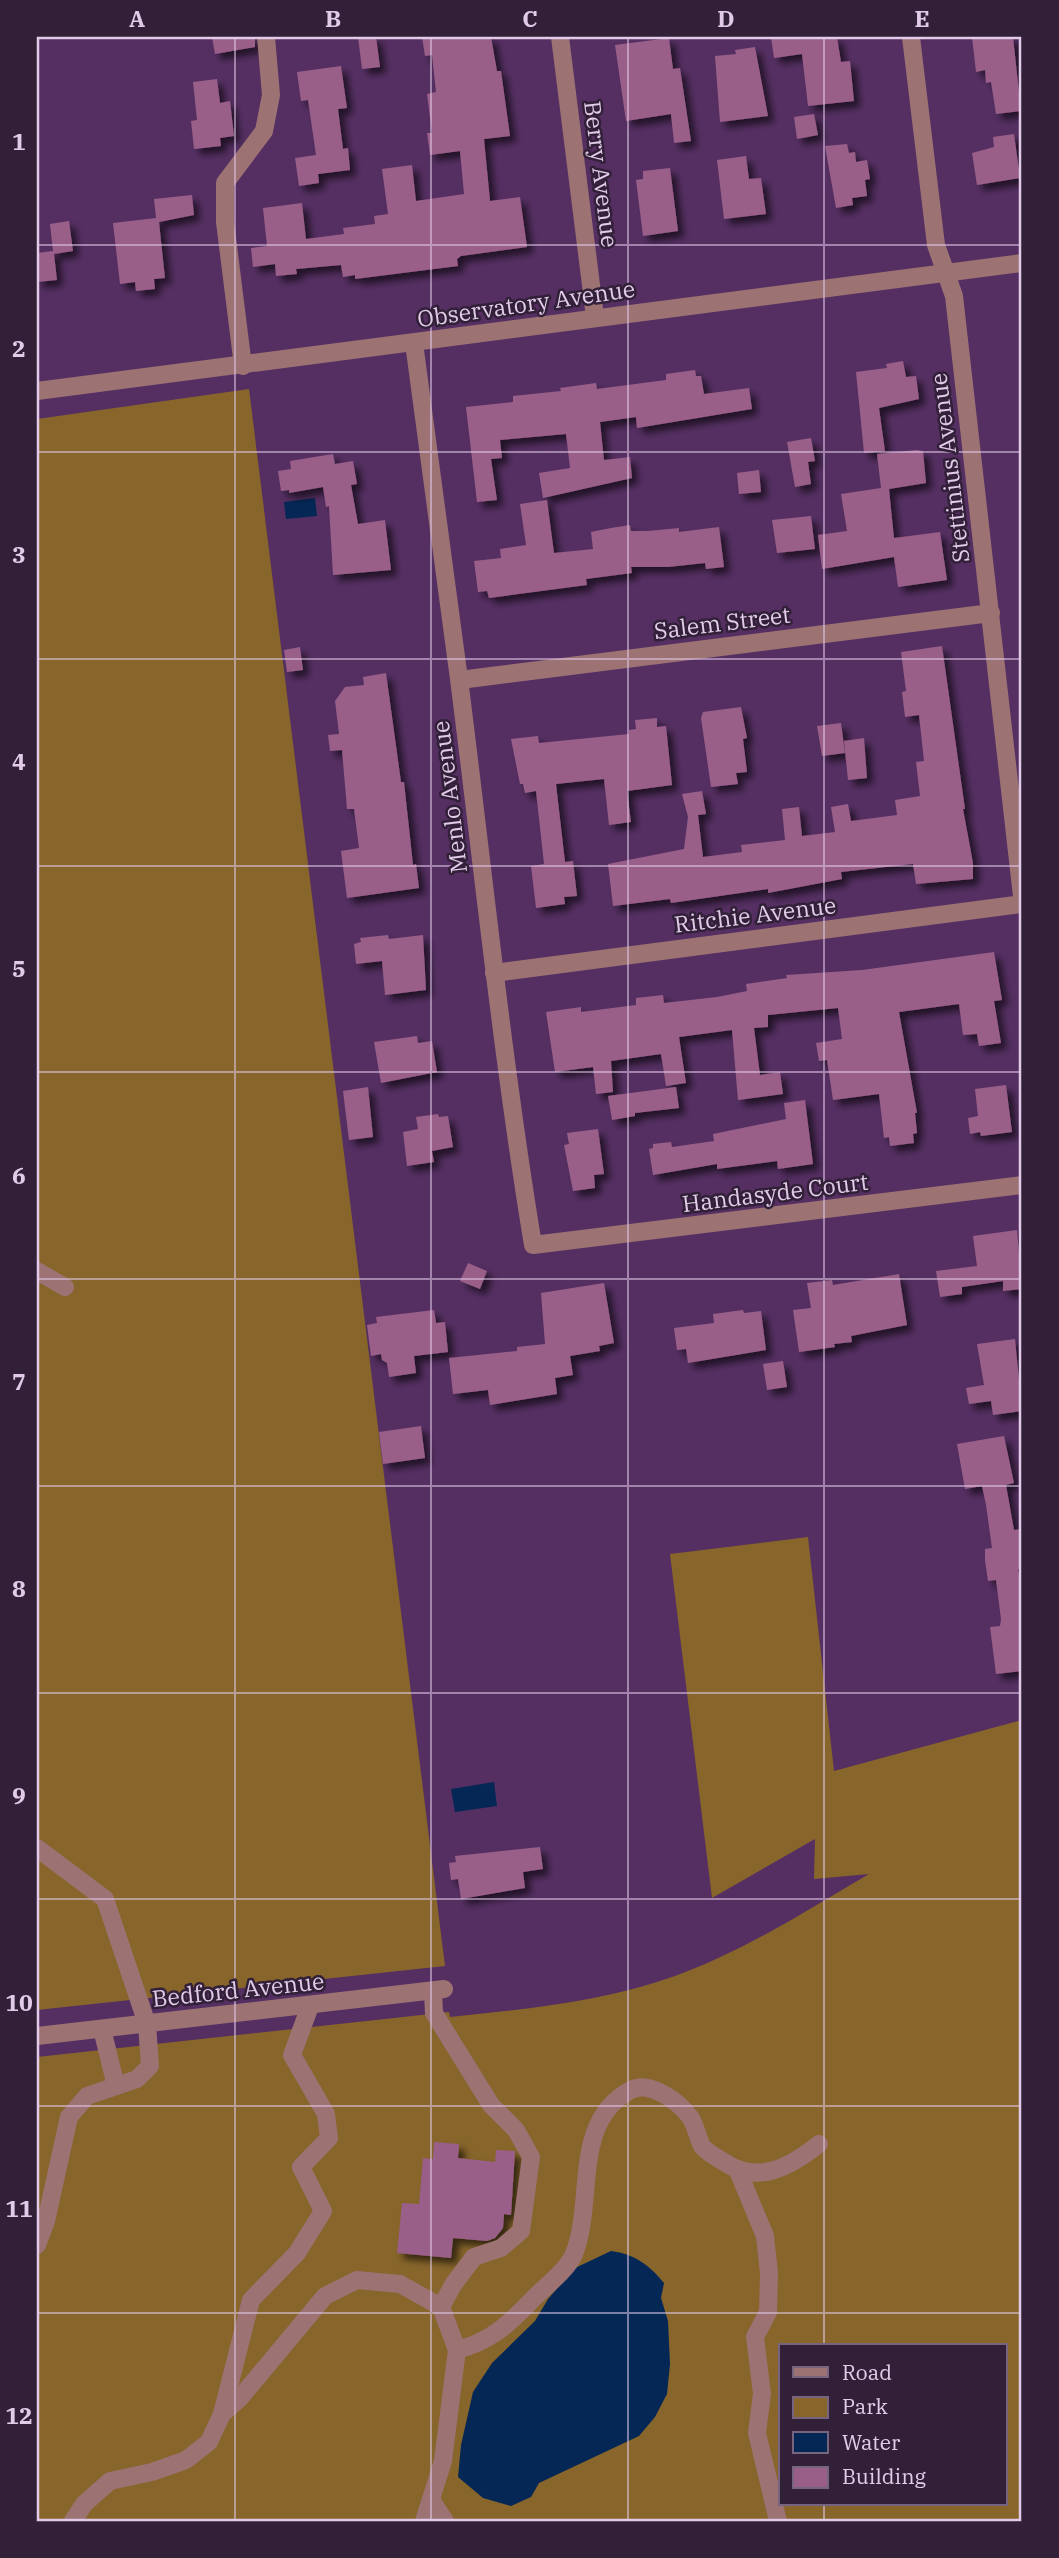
<svg xmlns="http://www.w3.org/2000/svg" width="1059" height="2558" font-family="'IBM Plex Serif',serif">
  <defs>
    <filter id="shadow"><feDropShadow dx="6" dy="6" stdDeviation="3.5" flood-color="#0009"/></filter>
  </defs>
  <rect width="100%" height="100%" fill="#552f62"/>
  <g fill="#87652b" fill-rule="evenodd">
    <polygon points="249,389 445,1966 37,2010 37,419"/>
    <path d="M 808,1537 L 834,1771 L 1022,1720 L 1022,2521 L 37,2521 L 37,2057 L 449,2012 L 450,2017 C 526,2009 602,2002 675,1976 C 744,1951 806,1911 869,1874 L 814,1879 L 815,1839 L 712,1898 L 670,1554 ZM 781,2346 L 1005,2346 L 1005,2504 L 781,2504 Z"/>
  </g>
  <g fill="#042756">
    <polygon points="315,498 317,516 286,519 284,502"/>
    <polygon points="494,1782 497,1806 455,1812 451,1789"/>
    <path d="M 611,2251 C 635,2254 649,2265 664,2283 L 661,2298 L 668,2321 L 670,2364 L 667,2394 L 655,2417 L 639,2436 L 539,2483 L 531,2497 L 511,2506 L 483,2498 L 458,2477 L 461,2445 L 473,2392 L 492,2363 L 535,2321 L 548,2299 L 575,2268 Z"/>
  </g>
  <g fill="#995f89" filter="url(#shadow)">
    <polygon points="212,37 255,37 255,47 215,54"/>
    <polygon points="358,37 376,37 380,67 362,69"/>
    <polygon points="422,37 491,37 497,71 501,71 510,136 484,139 490,201 520,197 527,247 461,256 457,259 458,266 355,279 355,275 343,277 341,265 296,269 297,274 276,276 275,264 253,267 251,248 267,246 263,208 302,203 306,239 344,234 343,228 375,224 374,216 388,214 382,169 412,165 416,201 464,194 460,151 430,155 427,133 432,133 427,94 436,92 432,55 425,56"/>
    <polygon points="771,37 837,37 841,62 850,61 854,101 808,106 802,54 774,58"/>
    <polygon points="972,37 1013,37 1021,111 996,114 991,82 986,83 985,70 976,72"/>
    <polygon points="669,38 673,69 680,68 691,141 674,143 671,114 626,121 615,45"/>
    <polygon points="755,47 768,116 720,122 715,56 736,54 735,50"/>
    <polygon points="341,66 347,108 338,109 343,149 348,148 350,170 318,174 319,183 299,186 295,158 316,155 308,100 301,101 297,72"/>
    <polygon points="217,79 220,103 230,101 234,136 220,138 221,146 194,149 191,121 197,120 193,82"/>
    <polygon points="814,114 818,135 797,139 794,117"/>
    <polygon points="1014,134 1020,178 977,185 972,153 994,147 993,137"/>
    <polygon points="847,144 849,153 855,152 856,162 867,160 870,179 865,180 867,196 852,198 853,205 836,208 825,146"/>
    <polygon points="746,156 749,179 761,178 766,214 724,219 717,160"/>
    <polygon points="670,168 678,231 643,236 636,180 643,179 643,171"/>
    <polygon points="192,195 194,215 159,222 165,278 154,279 155,289 136,291 135,282 120,284 113,223 156,218 154,199"/>
    <polygon points="69,221 73,251 54,254 57,280 37,282 37,253 53,251 50,224"/>
    <polygon points="903,361 906,377 916,376 919,399 879,408 885,451 864,453 856,372 887,368 886,364"/>
    <polygon points="695,370 696,376 701,376 704,394 749,388 752,409 637,428 636,417 600,422 604,460 630,457 632,478 543,498 539,473 570,468 566,434 500,440 502,458 491,459 497,500 477,502 466,407 513,402 513,396 561,391 560,388 596,383 597,389 666,380 666,374"/>
    <polygon points="811,438 815,461 808,462 811,484 795,487 787,442"/>
    <polygon points="916,450 923,451 926,483 889,489 894,538 940,532 947,580 898,587 894,557 822,569 818,535 847,531 841,494 881,488 877,454"/>
    <polygon points="333,454 335,464 353,461 357,484 351,485 358,524 385,520 391,570 333,575 329,506 326,507 323,487 289,493 289,490 281,491 278,471 291,469 290,461"/>
    <polygon points="759,470 761,492 739,494 737,473"/>
    <polygon points="547,500 554,553 593,549 591,532 611,528 630,525 631,531 648,531 679,528 679,532 719,527 724,567 706,569 705,563 668,567 631,567 632,573 586,579 587,585 489,598 487,591 478,592 474,561 501,558 500,549 526,545 520,504"/>
    <polygon points="811,516 815,549 777,553 772,520"/>
    <polygon points="942,646 965,809 963,809 973,863 973,879 916,884 913,864 841,872 842,879 768,893 768,889 671,903 670,899 613,906 608,864 684,849 688,817 682,794 702,791 706,814 698,815 703,857 742,852 741,845 785,840 782,809 799,807 802,836 835,832 831,807 848,804 851,821 897,815 895,800 920,796 916,762 924,761 919,715 905,717 902,692 906,691 901,652"/>
    <polygon points="300,647 303,670 287,672 284,650"/>
    <polygon points="386,673 401,782 404,782 413,865 416,864 419,888 347,898 341,851 359,848 354,809 347,809 342,750 330,751 328,735 339,734 335,701 345,687 364,685 363,677"/>
    <polygon points="741,707 747,738 743,739 747,772 736,773 738,784 711,787 701,718 703,712"/>
    <polygon points="657,718 657,727 666,726 672,785 627,791 631,822 609,825 604,779 556,784 565,862 573,861 577,896 564,897 565,904 536,908 531,866 544,864 536,791 525,793 523,784 520,784 511,739 538,736 539,743 629,734 629,730 636,729 635,720"/>
    <polygon points="841,723 845,753 822,756 817,726"/>
    <polygon points="864,738 867,778 848,780 844,741"/>
    <polygon points="388,935 389,939 423,935 426,990 385,995 382,961 356,964 354,944 361,942 360,938"/>
    <polygon points="994,952 1002,1000 994,1001 1001,1043 979,1046 977,1034 963,1035 959,1004 899,1012 917,1113 915,1113 917,1133 913,1134 914,1143 890,1146 889,1137 884,1138 879,1094 833,1100 827,1060 819,1061 816,1043 842,1039 838,1008 768,1015 768,1027 754,1028 760,1075 780,1072 783,1094 738,1100 732,1030 679,1037 686,1083 666,1086 661,1054 611,1061 613,1092 596,1094 593,1067 555,1072 546,1012 581,1007 581,1012 636,1005 636,998 663,995 664,1003 717,997 747,991 746,984 787,978 786,975 862,970"/>
    <polygon points="417,1036 418,1043 432,1041 437,1072 381,1083 374,1042"/>
    <polygon points="1006,1085 1012,1132 981,1136 980,1132 970,1134 968,1118 978,1116 975,1089"/>
    <polygon points="368,1087 373,1137 349,1140 343,1091"/>
    <polygon points="676,1087 679,1108 635,1113 635,1116 612,1120 608,1096"/>
    <polygon points="805,1100 813,1164 778,1169 777,1161 717,1169 717,1164 653,1175 649,1149 653,1148 653,1144 671,1142 672,1147 714,1141 713,1134 786,1119 784,1103"/>
    <polygon points="438,1114 439,1117 448,1116 453,1147 432,1151 434,1162 407,1166 403,1132 418,1129 416,1117"/>
    <polygon points="598,1129 604,1174 594,1175 595,1188 573,1191 564,1145 569,1144 567,1133"/>
    <polygon points="1017,1230 1022,1289 1003,1291 1003,1281 962,1287 962,1294 940,1297 936,1271 977,1266 973,1236"/>
    <polygon points="468,1263 487,1271 480,1289 460,1281"/>
    <polygon points="899,1274 907,1325 851,1336 852,1342 834,1344 835,1347 799,1352 793,1310 811,1308 807,1283 832,1280 833,1285"/>
    <polygon points="604,1283 614,1343 599,1346 600,1351 570,1356 573,1375 555,1378 557,1394 490,1405 488,1390 453,1394 449,1358 517,1351 517,1347 545,1344 541,1293"/>
    <polygon points="434,1310 436,1323 445,1322 448,1352 414,1356 416,1373 389,1377 387,1363 382,1360 381,1354 371,1356 367,1325 377,1323 376,1317"/>
    <polygon points="743,1310 744,1313 761,1311 766,1350 688,1363 686,1349 677,1350 674,1328 714,1323 713,1314"/>
    <polygon points="1015,1339 1022,1411 993,1415 991,1401 969,1404 966,1388 984,1385 977,1344"/>
    <polygon points="783,1361 787,1387 767,1390 763,1364"/>
    <polygon points="421,1426 425,1458 383,1464 379,1432"/>
    <polygon points="1004,1436 1014,1483 1006,1485 1014,1530 1022,1529 1022,1569 1018,1569 1022,1594 1019,1596 1022,1671 996,1674 990,1627 1000,1626 1001,1619 996,1580 988,1581 985,1560 985,1549 992,1548 986,1505 982,1486 965,1489 957,1444"/>
    <polygon points="540,1847 543,1869 523,1872 525,1888 461,1899 458,1879 451,1880 449,1863 456,1862 455,1856"/>
    <polygon points="434,2142 459,2144 458,2158 495,2162 496,2150 515,2151 511,2215 504,2214 503,2228 495,2238 487,2241 453,2238 451,2258 397,2253 402,2203 419,2204 423,2158 433,2159"/>
  </g>
  <g fill="none" stroke-linecap="round" stroke-linejoin="round">
    <g stroke="#9c7273" stroke-width="18">
      <polyline points="560,37 595,317"/>
      <polyline points="911,37 936,245 954,296 1022,896"/>
      <path d="M 414,343 C 430,455 445,567 459,679 C 483,868 502,1057 533,1245 L 1022,1185"/>
      <polyline points="243,366 225,222 225,183 264,131 271,95 266,37"/>
      <polyline points="37,391 1022,263"/>
      <polyline points="460,680 991,613"/>
      <polyline points="494,973 1022,904"/>
      <polyline points="37,1271 65,1287"/>
      <polyline points="37,1848 105,1899 147,2024 150,2066 137,2079 87,2096 69,2117 46,2221 37,2245"/>
      <path d="M 433,1991 L 434,2013 L 491,2105 L 516,2130 L 531,2157 L 521,2231 L 501,2248 L 474,2257 L 453,2285 L 441,2307 L 457,2350 C 489,2342 508,2325 531,2301 C 543,2288 567,2271 574,2254 C 595,2202 571,2121 631,2090 C 650,2080 679,2102 690,2117 C 696,2125 697,2137 702,2146 C 707,2153 717,2157 724,2162 C 758,2185 790,2167 819,2144"/>
      <polyline points="102,2029 116,2086"/>
      <polyline points="37,2036 444,1989"/>
      <polyline points="738,2171 765,2236 769,2273 768,2312 755,2337 762,2394 757,2433 778,2521"/>
      <polyline points="222,2414 251,2300 297,2253 323,2211 301,2167 329,2138 326,2114 292,2055 310,2006"/>
      <polyline points="431,2500 445,2521"/>
      <polyline points="73,2521 84,2504 110,2481 152,2472 186,2460 209,2442 222,2414 240,2398 325,2296 357,2280 400,2284 441,2307"/>
      <polyline points="424,2521 443,2461 457,2350"/>
    </g>
  </g>
  <path fill="none" stroke="#e1cbe9" stroke-width="2" stroke-opacity="0.55" d="M 235,37 L 235,2521M 431,37 L 431,2521M 628,37 L 628,2521M 824,37 L 824,2346M 37,245 L 1022,245M 37,452 L 1022,452M 37,659 L 1022,659M 37,866 L 1022,866M 37,1072 L 1022,1072M 37,1279 L 1022,1279M 37,1486 L 1022,1486M 37,1693 L 1022,1693M 37,1899 L 1022,1899M 37,2106 L 1022,2106M 37,2313 L 1022,2313M 824,2504 L 824,2521"/>
  <g text-anchor="middle" dominant-baseline="central" stroke-width="5" stroke-linejoin="round" paint-order="stroke">
    <g font-size="23" fill="#e1cbe9" stroke="#312037">
      <text transform="translate(602 174) rotate(83)">Berry Avenue</text>
      <text transform="translate(526 303) rotate(-8)">Observatory Avenue</text>
      <text transform="translate(949 468) rotate(-97)">Stettinius Avenue</text>
      <text transform="translate(722 622) rotate(-7)">Salem Street</text>
      <text transform="translate(449 797) rotate(-97)">Menlo Avenue</text>
      <text transform="translate(755 914) rotate(-7)">Ritchie Avenue</text>
      <text transform="translate(775 1192) rotate(-7)">Handasyde Court</text>
      <text transform="translate(238 1989) rotate(-6)">Bedford Avenue</text>
    </g>
  </g>
  <rect width="1059" height="2558" fill="none" stroke="#312037" stroke-width="77"/>
  <rect x="779" y="2344" width="228" height="161" fill="#312037" stroke="#77647e" stroke-width="2"/>
  <rect x="793" y="2367" width="35" height="10" fill="#9c7273" stroke="#77647e" stroke-width="2"/>
  <text x="842" y="2380" font-size="21" fill="#e1cbe9">Road</text>
  <rect x="793" y="2397" width="35" height="21" fill="#87652b" stroke="#77647e" stroke-width="2"/>
  <text x="842" y="2414" font-size="21" fill="#e1cbe9">Park</text>
  <rect x="793" y="2432" width="35" height="21" fill="#042756" stroke="#77647e" stroke-width="2"/>
  <text x="842" y="2450" font-size="21" fill="#e1cbe9">Water</text>
  <rect x="793" y="2467" width="35" height="21" fill="#995f89" stroke="#77647e" stroke-width="2"/>
  <text x="842" y="2484" font-size="21" fill="#e1cbe9">Building</text>
  <rect x="38" y="38" width="982" height="2482" fill="none" stroke="#e1cbe9" stroke-width="2.5"/>
  <g font-size="23" text-anchor="middle" font-weight="bold" fill="#e1cbe9">
    <text x="137" y="27">A</text>
    <text x="333" y="27">B</text>
    <text x="530" y="27">C</text>
    <text x="726" y="27">D</text>
    <text x="922" y="27">E</text>
    <text x="19" y="150">1</text>
    <text x="19" y="357">2</text>
    <text x="19" y="563">3</text>
    <text x="19" y="770">4</text>
    <text x="19" y="977">5</text>
    <text x="19" y="1184">6</text>
    <text x="19" y="1390">7</text>
    <text x="19" y="1597">8</text>
    <text x="19" y="1804">9</text>
    <text x="19" y="2011">10</text>
    <text x="19" y="2217">11</text>
    <text x="19" y="2424">12</text>
  </g>
</svg>
